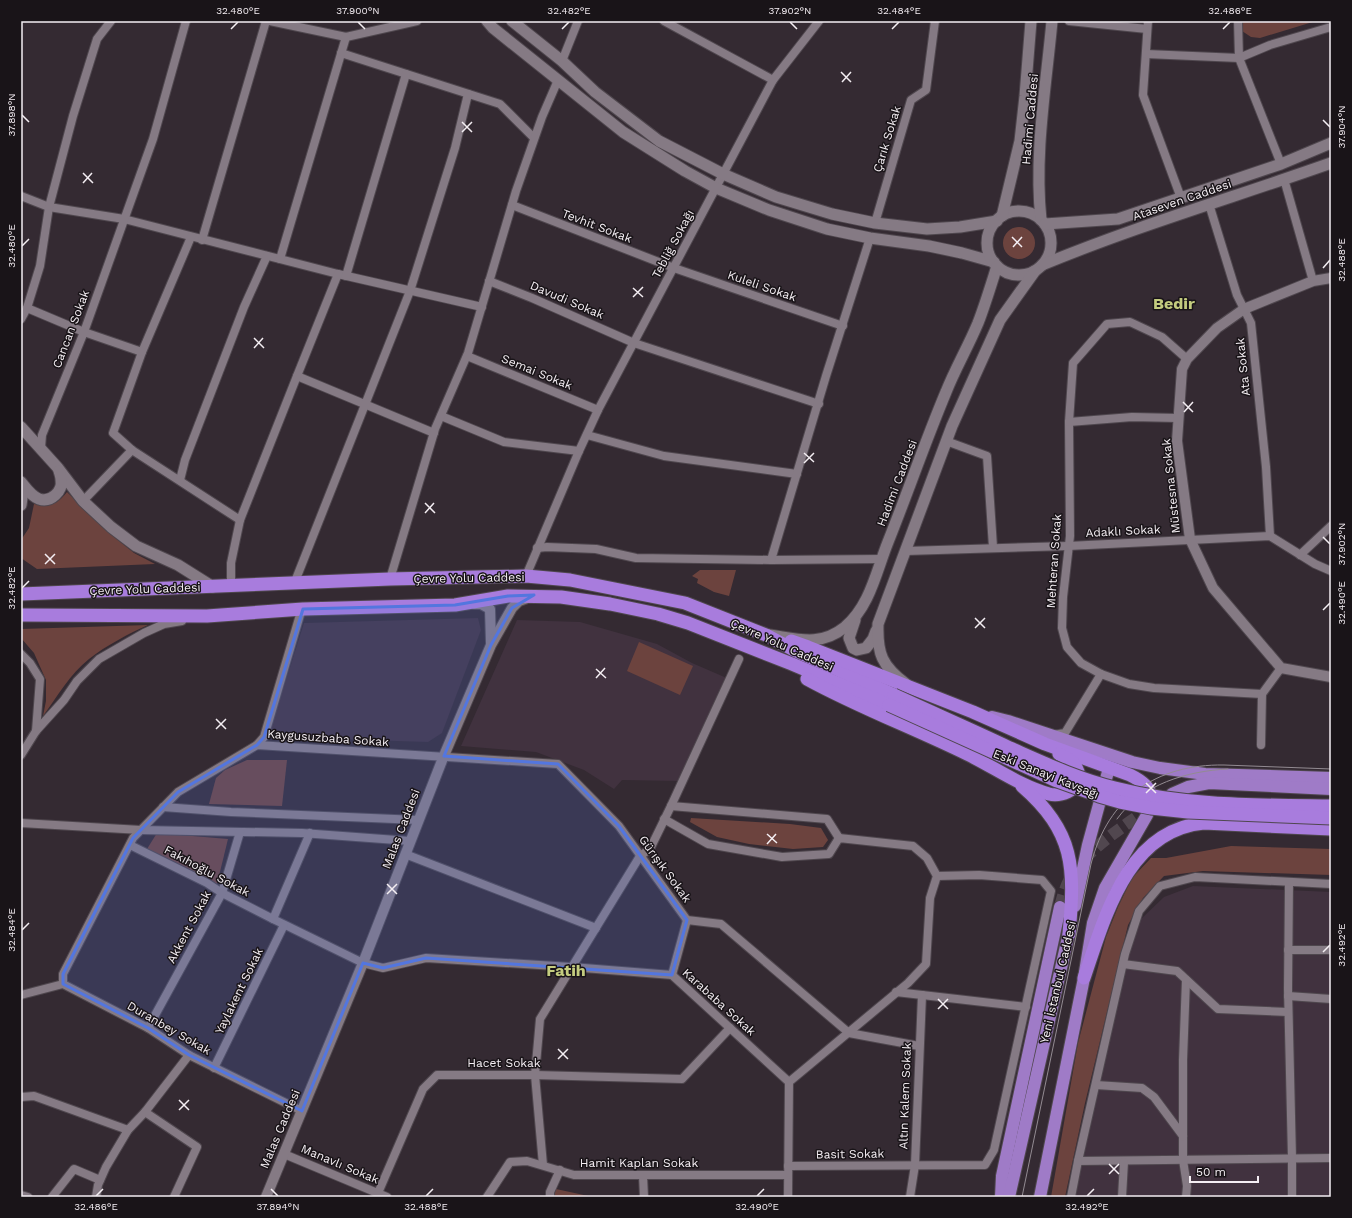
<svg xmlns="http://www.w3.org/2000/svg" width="1352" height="1218" font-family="'Work Sans',sans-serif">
  <rect width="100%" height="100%" fill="#342a32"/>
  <g fill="#41323f">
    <polygon points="478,618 481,630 442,733 428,742 268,737 304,623"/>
    <polygon points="517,620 580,622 657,644 692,663 729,679 680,781 622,780 614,789 584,770 536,752 461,746"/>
    <polygon points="1193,886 1331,892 1331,1197 1068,1197 1108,1014 1140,920 1164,897"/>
  </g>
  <g fill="#6c433e">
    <polygon points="1242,21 1316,21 1260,38 1251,37 1242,31"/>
    <circle cx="1019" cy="243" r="16"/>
    <path d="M 67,492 L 109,533 L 134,553 L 155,564 L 37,569 L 21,558 L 21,540 L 29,528 L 34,504 C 51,505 56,506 67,492 Z"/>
    <polygon points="700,570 736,570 729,596 714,592 697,583 698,579 692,576"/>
    <path d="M 148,625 C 130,633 105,646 89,659 C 70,674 57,697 43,716 L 46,701 L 46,680 L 34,653 L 21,638 L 21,629 Z"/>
    <polygon points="639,642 693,666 680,695 627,671"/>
    <polygon points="247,760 287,760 282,806 209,804 216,778 225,770"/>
    <polygon points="691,818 790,824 821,828 828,840 823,847 793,849 749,844 717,837 690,822"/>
    <polygon points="157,833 228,839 217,884 147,849"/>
    <polygon points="1231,846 1331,849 1331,875 1203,871 1164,876 1143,898 1128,925 1085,1103 1065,1197 1051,1197 1078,1043 1106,937 1118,907 1132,878 1151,858 1166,858"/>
    <polygon points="556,1189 593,1197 553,1197"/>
  </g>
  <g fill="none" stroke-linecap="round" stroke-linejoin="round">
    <path stroke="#51474f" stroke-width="12" stroke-dasharray="12 6" stroke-linecap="butt" d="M 1060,907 C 1063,895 1066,885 1072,875 C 1086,850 1128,823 1153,806"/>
    <defs>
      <g id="minor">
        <polyline points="270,21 346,37 417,21"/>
        <polyline points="664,21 773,80"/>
        <polyline points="1069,21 1147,29"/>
        <polyline points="1148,21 1143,95 1181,198"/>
        <polyline points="1238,21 1239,58 1281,164"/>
        <polyline points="341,53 500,104 534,138"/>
        <polyline points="1146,54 1239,58 1270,45 1331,27"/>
        <polyline points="562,61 578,21"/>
        <polyline points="1284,179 1313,281"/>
        <polyline points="21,196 49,207 124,219 338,274 482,307"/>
        <polyline points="1209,204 1237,295 1251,323 1266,467 1270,536"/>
        <polyline points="512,205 674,268 843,326"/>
        <polyline points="875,223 911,100 926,90 935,21"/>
        <polyline points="191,237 142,352 113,433 132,450 240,520"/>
        <polyline points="202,240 266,21"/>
        <polyline points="280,259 346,37"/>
        <polyline points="346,276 406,74"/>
        <polyline points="489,281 532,298 634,343 819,404"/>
        <polyline points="27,308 84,332 142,352"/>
        <polyline points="21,319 27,308 40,266 49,207 73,116 97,39 111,21"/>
        <polyline points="467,356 598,410"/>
        <polyline points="1187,359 1162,337 1130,322 1107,324 1073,363 1069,422 1070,536 1063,597 1062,628 1067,647 1081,663 1101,674 1129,684 1154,688 1262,694"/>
        <polyline points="297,376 434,433"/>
        <polyline points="441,416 504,442 579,451"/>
        <polyline points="1069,422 1132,417 1178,418"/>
        <polyline points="587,435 664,456 797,474"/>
        <polyline points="946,441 987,456 993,547"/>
        <polyline points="41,448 42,435 84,332 153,139 186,21"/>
        <polyline points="180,480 185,460 244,307 267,256"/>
        <polyline points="83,501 132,450"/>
        <polyline points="537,548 547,547 596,549 636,558 771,560 881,559"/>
        <polyline points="906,551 1068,546 1270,536 1315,564 1331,571"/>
        <polyline points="1300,555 1331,526"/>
        <polyline points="771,560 826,376 870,238"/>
        <polyline points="526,576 579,451 598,410 773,80 819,21"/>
        <polyline points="390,579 435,429 468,353 516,191 542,117 558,80"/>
        <polyline points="294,584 410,291 455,148 468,94"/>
        <polyline points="231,586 231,563 240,520 297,376 338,274"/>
        <polyline points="21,654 30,663 40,679 36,731"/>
        <polyline points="1053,735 1065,733 1101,674"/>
        <polyline points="257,745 264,737 300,615 303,609"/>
        <polyline points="1261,745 1262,694 1281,668"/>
        <polyline points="21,755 36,731 64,700 77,681 99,659 144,633 164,624 182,621"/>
        <polyline points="671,806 827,819 839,838"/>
        <polyline points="163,807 231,812 418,820"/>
        <polyline points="664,819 708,844 782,857 829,854 839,838 913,846 927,858 937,876 930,898 926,964 908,983 789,1082"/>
        <polyline points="21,823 141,830 302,833 410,841"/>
        <polyline points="310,833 273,919 363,963 383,968 426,958 571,967 672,975 789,1082 788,1197"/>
        <polyline points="130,845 207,883 222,893 273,919"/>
        <polyline points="405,854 596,928"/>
        <polyline points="1289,882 1288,989 1292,1158 1292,1197"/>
        <polyline points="1331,884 1195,877 1160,886 1139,911 1125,954 1078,1161 1331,1158"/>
        <polyline points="1288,950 1331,950"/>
        <polyline points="1123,964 1177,971 1218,1009 1288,1012"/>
        <polyline points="672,975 687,920"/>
        <polyline points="1186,980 1183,1060 1183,1160 1187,1186 1186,1197"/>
        <polyline points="63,984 63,974 133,838 178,792 257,745 558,764 619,826 687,920 721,924 849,1033 919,1046"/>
        <polyline points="896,992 1026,1007"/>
        <polyline points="21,995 63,984 148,1028 189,1055 302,1111"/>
        <polyline points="1288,996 1331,999"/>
        <polyline points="148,1028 222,893 240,832"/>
        <polyline points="214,1068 284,925"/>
        <polyline points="1096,1085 1142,1088 1154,1097 1183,1136"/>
        <polyline points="21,1097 34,1096 128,1130"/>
        <polyline points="145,1112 197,1147 174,1197"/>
        <polyline points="284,1154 387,1197"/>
        <polyline points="543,1165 535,1075 540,1019 640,856 650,849 671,806 739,659"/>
        <polyline points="788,1166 985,1165 994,1150 1051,891 1042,880 979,875 937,876"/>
        <polyline points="643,1176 644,1197"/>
        <polyline points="378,1193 423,1089 437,1075 535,1075 682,1079 730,1028"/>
        <polyline points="21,1195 28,1197"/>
        <polyline points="52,1197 74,1169 100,1180"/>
        <polyline points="96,1197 98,1185 106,1167 128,1130 145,1112 189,1055"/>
        <polyline points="487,1197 510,1162 527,1161 574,1175 788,1175"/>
        <polyline points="550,1197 550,1192 560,1170"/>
        <polyline points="910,1197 915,1165 922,995"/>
        <polyline points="1071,1197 1078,1161"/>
        <polyline points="1122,1197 1124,1162"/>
      </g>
      <g id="tertiary">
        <polyline points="1331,278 1313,281 1244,309 1217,328 1187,359 1182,369 1177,441 1190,539 1213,588 1281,668 1331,677"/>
        <polyline points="474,604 481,604 490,609 491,643"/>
        <polyline points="266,1197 363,963 443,758 491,645 512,608 519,601 530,597"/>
      </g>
      <g id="secondary">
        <polyline points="487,21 493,28 623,132 685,171 716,188 769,210 827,229 870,238 929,246 962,253 994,262"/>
        <polyline points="512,21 562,61 595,92 659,141 723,174 776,197 832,214 875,223 927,229 960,227 997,221"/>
        <circle cx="1019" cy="243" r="32"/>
        <polyline points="1002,216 1020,141 1025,96 1031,21"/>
        <path d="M 1041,220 C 1034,154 1046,87 1052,21"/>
        <polyline points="1045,224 1118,219 1281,164 1331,143"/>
        <path d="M 1042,265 C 1136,226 1235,197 1331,163"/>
        <polyline points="21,427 58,468 83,501 111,527 136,546 178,565 213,587"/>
        <path d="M 21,482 C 26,488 31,496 39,499 C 51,503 63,491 61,480 C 61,477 60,474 59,471"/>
        <polyline points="21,484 23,491 21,505"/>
        <polyline points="855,620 849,638 853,648 857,650 866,648 873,639 876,631"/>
        <path d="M 769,635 C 798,639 820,647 845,627 C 870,606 876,572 888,542 C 908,492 925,442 946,392 C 955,369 968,347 978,323 C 985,305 991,285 997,266"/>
        <path d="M 906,684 C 882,666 877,654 878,624 L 952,426 L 1000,320 L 1035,271"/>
      </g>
      <g id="primary">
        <polyline points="992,717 1008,721 1132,762 1160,768 1205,774 1331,778"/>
        <polyline points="1172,794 1188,787 1209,783 1331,789"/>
        <polyline points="1075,906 1088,845 1109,768"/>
        <polyline points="1001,1197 1002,1176 1060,907"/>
        <polyline points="1009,1197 1071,924"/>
        <polyline points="1040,1197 1084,978 1093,923 1105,888 1147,815 1151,802"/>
      </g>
      <g id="trunk">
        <polyline points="21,594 390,579 526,576 570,580 685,603 766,635 794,650 894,695"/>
        <polyline points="21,615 207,616 303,609 455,605 508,596 561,597 610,604 658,614 688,623 792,664 889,705"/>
        <path d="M 791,641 L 808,647 L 973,712 L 1045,744 L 1130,775 C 1142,781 1152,788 1151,802"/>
        <path d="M 807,679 C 858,707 914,728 967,754 C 994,767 1020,786 1049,794 C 1065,798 1086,785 1076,767 C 1073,761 1065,757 1059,754"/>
        <path d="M 1022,786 C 1075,832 1075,868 1069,934"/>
        <path d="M 1084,978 C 1105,917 1127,830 1204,823 L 1331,829"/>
      </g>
    </defs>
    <use href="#minor" stroke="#4f474e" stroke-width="10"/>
    <use href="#tertiary" stroke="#4f474e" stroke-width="12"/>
    <use href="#secondary" stroke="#4f474e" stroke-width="13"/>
    <use href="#primary" stroke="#4f474e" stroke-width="14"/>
    <use href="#trunk" stroke="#4f474e" stroke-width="15"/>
    <use href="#minor" stroke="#857a84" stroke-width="8"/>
    <use href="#tertiary" stroke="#857a84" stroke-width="10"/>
    <use href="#secondary" stroke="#857a84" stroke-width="11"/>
    <use href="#primary" stroke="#9f7bc7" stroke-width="12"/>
    <use href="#trunk" stroke="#a87cdd" stroke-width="13"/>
    <g stroke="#938b92" stroke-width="1">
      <path d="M 1117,819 C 1142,784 1187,771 1228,769"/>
      <path d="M 1022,1197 L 1091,864 C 1108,797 1157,764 1224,765 L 1331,769"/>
    </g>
    <defs>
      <g id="trunk-bridge">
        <path d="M 894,695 C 933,713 972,730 1010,748 C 1044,763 1078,779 1115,788 C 1185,806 1258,805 1331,806"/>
        <polyline points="889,705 1057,781 1099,796 1120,802 1151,808 1188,812 1331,818"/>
      </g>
    </defs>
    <use href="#trunk-bridge" stroke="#4f474e" stroke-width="15" stroke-linecap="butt"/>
    <use href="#trunk-bridge" stroke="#a87cdd" stroke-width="13"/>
  </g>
  <path fill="#5376df" fill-opacity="0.2" stroke="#5376df" stroke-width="3" stroke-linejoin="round" d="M 534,595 L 512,608 L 491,645 L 444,756 L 558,764 L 619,826 L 687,920 L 672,975 L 426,958 L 383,968 L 363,963 L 302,1111 L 189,1055 L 148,1028 L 63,984 L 63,974 L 133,838 L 178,792 L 257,745 L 264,737 L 303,609 L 455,605 L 508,596 Z"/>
  <path fill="none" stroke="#f4eef3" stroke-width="1.5" d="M 358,22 L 365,29M 790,22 L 797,29M 231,29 L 238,22M 562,29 L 569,22M 892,29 L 899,22M 1223,29 L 1230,22M 841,72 L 851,82M 842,82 L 851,72M 22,115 L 29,122M 1323,120 L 1330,127M 462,122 L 472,132M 462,132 L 472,122M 83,173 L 93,183M 83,183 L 92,173M 1012,237 L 1022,247M 22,246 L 29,239M 1013,247 L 1022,237M 1323,268 L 1330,260M 633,288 L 643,297M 633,297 L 643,287M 254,338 L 264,348M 254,348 L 263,338M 1183,402 L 1193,412M 1184,412 L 1193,402M 804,453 L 814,462M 804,463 L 814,453M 425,503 L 435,513M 425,513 L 434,503M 1323,537 L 1330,544M 45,554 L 55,564M 45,564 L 55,554M 22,588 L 29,581M 1323,610 L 1330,603M 975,618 L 985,628M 975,628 L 985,618M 596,669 L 606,678M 596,678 L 605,668M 216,719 L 226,729M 216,729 L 226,719M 1146,783 L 1156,793M 1146,793 L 1156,783M 767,834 L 777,843M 767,844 L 776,834M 387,884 L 397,894M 387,894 L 397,884M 22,930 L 29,923M 1323,952 L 1330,945M 938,999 L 948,1009M 938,1009 L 948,999M 558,1049 L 568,1059M 558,1059 L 568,1049M 179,1100 L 189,1110M 179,1110 L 189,1100M 1109,1164 L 1119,1174M 1109,1174 L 1119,1164M 271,1189 L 278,1196M 96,1196 L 103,1189M 426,1196 L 433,1189M 757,1196 L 764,1189M 1087,1196 L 1094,1189"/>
  <g text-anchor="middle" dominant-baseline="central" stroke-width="3" stroke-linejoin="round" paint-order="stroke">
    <g font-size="12" fill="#f4eef3" stroke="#191418">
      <text transform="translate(1030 119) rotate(-85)">Hadimi Caddesi</text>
      <text transform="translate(887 139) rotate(-73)">Çarık Sokak</text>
      <text transform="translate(1182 200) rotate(-19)">Ataseven Caddesi</text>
      <text transform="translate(597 226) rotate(21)">Tevhit Sokak</text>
      <text transform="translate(673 244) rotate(-62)">Tebliğ Sokağı</text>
      <text transform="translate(762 286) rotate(19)">Kuleli Sokak</text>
      <text transform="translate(567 300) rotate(23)">Davudi Sokak</text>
      <text transform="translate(71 329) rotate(-69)">Cancan Sokak</text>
      <text transform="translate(1243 367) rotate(-96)">Ata Sokak</text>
      <text transform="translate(537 372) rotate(22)">Semai Sokak</text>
      <text transform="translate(897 483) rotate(-69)">Hadimi Caddesi</text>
      <text transform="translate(1171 486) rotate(-96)">Müstesna Sokak</text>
      <text transform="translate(1123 531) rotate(-3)">Adaklı Sokak</text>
      <text transform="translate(1054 561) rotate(-86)">Mehteran Sokak</text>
      <text transform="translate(469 578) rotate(-1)">Çevre Yolu Caddesi</text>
      <text transform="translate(145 589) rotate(-2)">Çevre Yolu Caddesi</text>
      <text transform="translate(782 645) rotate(24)">Çevre Yolu Caddesi</text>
      <text transform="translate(328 738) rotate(4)">Kaygusuzbaba Sokak</text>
      <text transform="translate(1046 774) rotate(22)">Eski Sanayi Kavşağı</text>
      <text transform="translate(401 829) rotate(-69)">Malas Caddesi</text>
      <text transform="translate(665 869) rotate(54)">Gürışık Sokak</text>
      <text transform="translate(207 871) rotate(28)">Fakıhoğlu Sokak</text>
      <text transform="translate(189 927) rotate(-62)">Akkent Sokak</text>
      <text transform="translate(1058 982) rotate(-77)">Yeni İstanbul Caddesi</text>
      <text transform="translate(239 991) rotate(-64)">Yaylakent Sokak</text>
      <text transform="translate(719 1002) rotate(42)">Karababa Sokak</text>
      <text transform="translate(169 1028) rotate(30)">Duranbey Sokak</text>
      <text x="504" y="1063">Hacet Sokak</text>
      <text transform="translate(905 1096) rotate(-88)">Altın Kalem Sokak</text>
      <text transform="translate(280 1129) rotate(-67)">Malas Caddesi</text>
      <text transform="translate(850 1154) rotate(-1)">Basit Sokak</text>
      <text x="639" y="1163">Hamit Kaplan Sokak</text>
      <text transform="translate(340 1164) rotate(23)">Manavlı Sokak</text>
    </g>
    <g font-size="16" font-weight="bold" fill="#c4cc7f" stroke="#191418">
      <text x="1174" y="303">Bedir</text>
      <text x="566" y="970">Fatih</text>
    </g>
  </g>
  <rect width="1352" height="1218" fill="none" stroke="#191418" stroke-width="44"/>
  <path d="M1190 1176v6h68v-6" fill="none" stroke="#f4eef3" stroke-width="2"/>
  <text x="1196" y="1176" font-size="12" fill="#f4eef3" stroke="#191418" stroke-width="3" paint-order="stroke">50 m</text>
  <rect x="22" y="22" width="1308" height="1174" fill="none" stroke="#f4eef3" stroke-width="1.5"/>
  <g font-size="10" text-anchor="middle" fill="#f4eef3">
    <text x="238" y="14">32.480°E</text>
    <text x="358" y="14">37.900°N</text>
    <text x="569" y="14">32.482°E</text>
    <text x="790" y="14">37.902°N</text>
    <text x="899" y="14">32.484°E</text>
    <text x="1230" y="14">32.486°E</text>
    <text transform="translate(11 115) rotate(-90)" y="4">37.898°N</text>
    <text transform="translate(1341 127) rotate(-90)" y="4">37.904°N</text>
    <text transform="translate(11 246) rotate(-90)" y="4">32.480°E</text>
    <text transform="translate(1341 260) rotate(-90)" y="4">32.488°E</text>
    <text transform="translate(1341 544) rotate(-90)" y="4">37.902°N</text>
    <text transform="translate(11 588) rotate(-90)" y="4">32.482°E</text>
    <text transform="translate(1341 603) rotate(-90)" y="4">32.490°E</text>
    <text transform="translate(11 930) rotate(-90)" y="4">32.484°E</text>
    <text transform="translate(1341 945) rotate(-90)" y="4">32.492°E</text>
    <text x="96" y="1210">32.486°E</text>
    <text x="278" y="1210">37.894°N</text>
    <text x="426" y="1210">32.488°E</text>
    <text x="757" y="1210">32.490°E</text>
    <text x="1087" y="1210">32.492°E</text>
  </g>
</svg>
